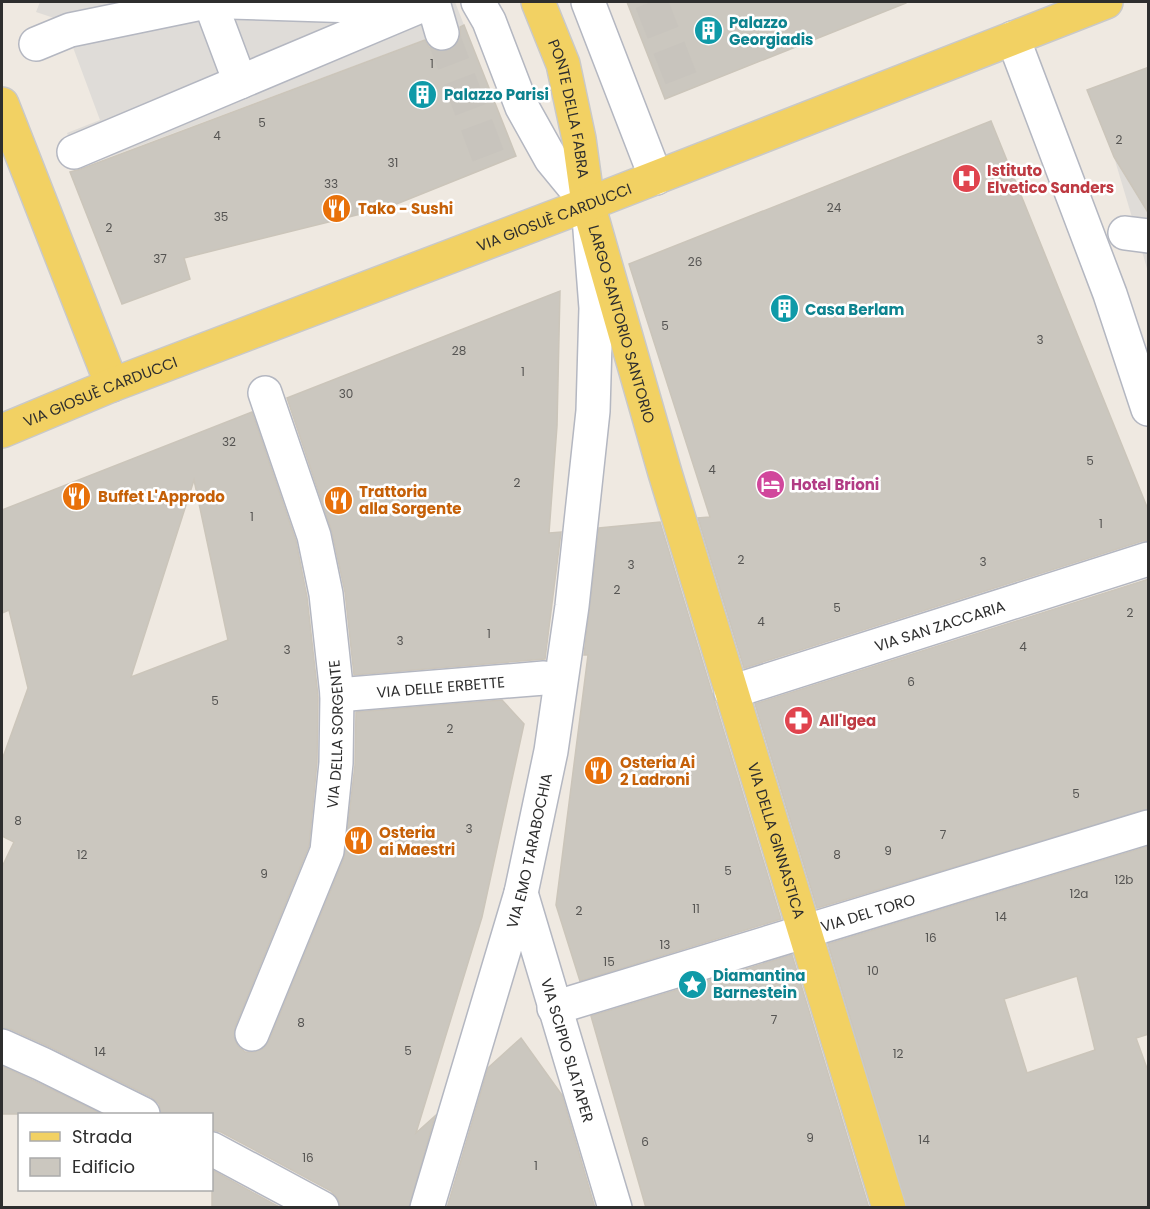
<svg xmlns="http://www.w3.org/2000/svg" width="1150" height="1209" font-family="Poppins,sans-serif">
  <rect width="100%" height="100%" fill="#efe9e1"/>
  <g fill="#dfdcd8">
    <polygon points="40,2 455,2 464,25 80,168 67,133 100,120 71,42 60,20 36,12"/>
    <polygon points="1114,157 1148,193 1148,272 1137,234"/>
  </g>
  <g fill="#cbc7bf" stroke="#cbc5ba" stroke-width="1.5" fill-rule="evenodd">
    <polygon points="627,2 906,2 906,3 665,99"/>
    <polygon points="464,25 516,156 389,207 184,258 190,279 122,304 70,172 81,169 425,40 429,47 437,51 448,51 456,46 460,37 460,27"/>
    <polygon points="1149,67 1149,214 1114,157 1087,90"/>
    <polygon points="991,121 1149,512 1149,541 1142,541 744,668 698,518 710,517 629,264"/>
    <polygon points="560,291 557,426 549,533 561,532 545,659 354,675 345,592 332,532 287,398"/>
    <path d="M 252,412 L 296,541 L 307,597 L 318,696 L 317,762 L 309,846 L 235,1027 L 234,1037 L 238,1046 L 245,1052 L 255,1052 L 264,1048 L 269,1041 L 344,858 L 355,765 L 356,712 L 502,700 L 524,724 L 482,917 L 416,1133 L 435,1116 L 409,1208 L 341,1208 L 338,1199 L 331,1191 L 221,1132 L 212,1130 L 212,1114 L 161,1114 L 159,1104 L 151,1097 L 50,1047 L 10,1029 L 2,1028 L 2,867 L 14,842 L 2,836 L 2,760 L 28,688 L 9,610 L 2,613 L 2,510 ZM 194,480 L 228,640 L 131,677 Z"/>
    <polygon points="660,522 781,919 580,981 556,905 588,655 584,655 599,528"/>
    <polygon points="1149,579 1149,809 817,908 755,704"/>
    <path d="M 1149,846 L 1149,1034 L 1136,1038 L 1149,1074 L 1149,1208 L 907,1208 L 828,944 ZM 1077,976 L 1095,1050 L 1027,1073 L 1004,999 Z"/>
    <polygon points="792,955 869,1208 646,1208 591,1016"/>
    <polygon points="521,1038 562,1095 595,1208 447,1208 488,1068"/>
    <polygon points="2,1066 34,1081 102,1114 2,1114"/>
    <polygon points="212,1170 281,1208 212,1208"/>
  </g>
  <g fill="none" stroke-linecap="round" stroke-linejoin="round">
    <g stroke="#c8c4bd" stroke-width="33" stroke-dasharray="33 16" stroke-linecap="butt">
      <polyline points="651,2 686,91"/>
      <polyline points="442,33 492,166"/>
    </g>
    <defs>
      <g id="minor">
        <polyline points="210,2 240,82"/>
        <polyline points="230,2 387,7 405,5"/>
        <polyline points="433,2 442,33"/>
        <polyline points="588,2 656,178"/>
        <polyline points="1013,38 1110,294 1148,409"/>
        <polyline points="36,44 70,30 206,2"/>
        <polyline points="74,152 430,2"/>
        <polyline points="1125,233 1148,236"/>
        <path id="s1" d="M 731,692 L 1148,559"/>
        <path id="s2" d="M 337,695 L 544,678"/>
        <path id="s3" d="M 521,893 L 615,1208"/>
        <path id="s4" d="M 554,1008 L 1148,827"/>
        <path id="s5" d="M 252,1034 L 327,851 L 336,763 L 337,695 L 326,594 L 314,536 L 265,393"/>
        <polyline points="2,1046 42,1064 143,1114"/>
        <polyline points="212,1149 322,1208"/>
        <path id="s6" d="M 427,1208 L 521,893 L 551,751 L 572,606 L 593,411 L 596,308 L 588,204 L 551,159 L 522,107 L 489,21 L 478,2"/>
      </g>
      <g id="major">
        <path id="s7" d="M 538,2 L 563,64 L 579,139 L 588,204 L 665,473 L 889,1208"/>
        <polyline points="2,104 112,385"/>
        <path id="s8" d="M 2,431 L 112,385 L 588,204 L 1106,2"/>
      </g>
    </defs>
    <use href="#minor" stroke="#b4b7c1" stroke-width="36"/>
    <use href="#major" stroke="#c9c9c9" stroke-width="36"/>
    <use href="#minor" stroke="#fff" stroke-width="33"/>
    <use href="#major" stroke="#f2d163" stroke-width="33"/>
  </g>
  <defs>
    <symbol id="building-disc" viewBox="-11 -11 22 22"><circle r="9.5" fill="#0f9aa8" stroke="#fff"/><path d="M-4-6H4V6H1V3H-1V6H-4ZM-2.5-4.3h1.7v1.8h-1.7ZM.8-4.3h1.7v1.8H.8ZM-2.5-1h1.7V.8h-1.7ZM.8-1h1.7V.8H.8Z" fill="#fff"/></symbol>
    <symbol id="hospital-disc" viewBox="-11 -11 22 22"><circle r="9.5" fill="#e0444e" stroke="#fff"/><path d="M-5-5h3v3.5h4V-5h3V5h-3V1.5h-4V5h-3Z" fill="#fff"/></symbol>
    <symbol id="restaurant-disc" viewBox="-11 -11 22 22"><circle r="9.5" fill="#e8710a" stroke="#fff"/><path d="M-5-6h1v4h1v-4h1v4h1v-4h1v5L-1.5 .5V6h-2V.5L-5-1ZM5-6V6H3V1.5H1.5Q1.5-4 5-6Z" fill="#fff"/></symbol>
    <symbol id="hotel-disc" viewBox="-11 -11 22 22"><circle r="9.5" fill="#d1479c" stroke="#fff"/><path d="M-6-4.5h1.5V1H6V5H4.5V3h-9V5H-6ZM-4 0a1.8 1.8 0 1 1 3.6 0ZM.5 0V-2.5h3Q6-2.5 6 0Z" fill="#fff"/></symbol>
    <symbol id="pharmacy-disc" viewBox="-11 -11 22 22"><circle r="9.5" fill="#e0444e" stroke="#fff"/><path d="M-2-6h4v4h4v4h-4v4h-4v-4h-4v-4h4Z" fill="#fff"/></symbol>
    <symbol id="sight-disc" viewBox="-11 -11 22 22"><circle r="9.5" fill="#0f9aa8" stroke="#fff"/><path d="M0-6L1.8-2.2L6-1.7L2.9 1.2L3.7 5.4L0 3.3L-3.7 5.4L-2.9 1.2L-6-1.7L-1.8-2.2Z" fill="#fff"/></symbol>
  </defs>
  <g fill-rule="evenodd">
    <use href="#building-disc" x="692" y="14" width="33" height="33"/>
    <use href="#building-disc" x="406" y="78" width="33" height="33"/>
    <use href="#hospital-disc" x="950" y="162" width="33" height="33"/>
    <use href="#restaurant-disc" x="320" y="192" width="33" height="33"/>
    <use href="#building-disc" x="768" y="292" width="33" height="33"/>
    <use href="#hotel-disc" x="754" y="468" width="33" height="33"/>
    <use href="#restaurant-disc" x="60" y="480" width="33" height="33"/>
    <use href="#restaurant-disc" x="322" y="484" width="33" height="33"/>
    <use href="#pharmacy-disc" x="782" y="704" width="33" height="33"/>
    <use href="#restaurant-disc" x="582" y="754" width="33" height="33"/>
    <use href="#restaurant-disc" x="342" y="824" width="33" height="33"/>
    <use href="#sight-disc" x="676" y="968" width="33" height="33"/>
  </g>
  <g text-anchor="middle" dominant-baseline="central" stroke-width="5" stroke-linejoin="round" paint-order="stroke">
    <g font-size="12" fill="#555452">
      <text x="432" y="63">1</text>
      <text x="262" y="122">5</text>
      <text x="217" y="135">4</text>
      <text x="1119" y="139">2</text>
      <text x="393" y="162">31</text>
      <text x="331" y="183">33</text>
      <text x="834" y="207">24</text>
      <text x="221" y="216">35</text>
      <text x="109" y="227">2</text>
      <text x="160" y="258">37</text>
      <text x="695" y="261">26</text>
      <text x="665" y="325">5</text>
      <text x="1040" y="339">3</text>
      <text x="459" y="350">28</text>
      <text x="523" y="371">1</text>
      <text x="346" y="393">30</text>
      <text x="229" y="441">32</text>
      <text x="1090" y="460">5</text>
      <text x="712" y="469">4</text>
      <text x="517" y="482">2</text>
      <text x="252" y="516">1</text>
      <text x="1101" y="523">1</text>
      <text x="741" y="559">2</text>
      <text x="983" y="561">3</text>
      <text x="631" y="564">3</text>
      <text x="617" y="589">2</text>
      <text x="837" y="607">5</text>
      <text x="1130" y="612">2</text>
      <text x="761" y="621">4</text>
      <text x="489" y="633">1</text>
      <text x="400" y="640">3</text>
      <text x="1023" y="646">4</text>
      <text x="287" y="649">3</text>
      <text x="911" y="681">6</text>
      <text x="215" y="700">5</text>
      <text x="450" y="728">2</text>
      <text x="1076" y="793">5</text>
      <text x="18" y="820">8</text>
      <text x="469" y="828">3</text>
      <text x="943" y="834">7</text>
      <text x="888" y="850">9</text>
      <text x="82" y="854">12</text>
      <text x="837" y="854">8</text>
      <text x="728" y="870">5</text>
      <text x="264" y="873">9</text>
      <text x="1124" y="879">12b</text>
      <text x="1079" y="893">12a</text>
      <text x="696" y="908">11</text>
      <text x="579" y="910">2</text>
      <text x="1001" y="916">14</text>
      <text x="931" y="937">16</text>
      <text x="665" y="944">13</text>
      <text x="609" y="961">15</text>
      <text x="873" y="970">10</text>
      <text x="774" y="1019">7</text>
      <text x="301" y="1022">8</text>
      <text x="408" y="1050">5</text>
      <text x="100" y="1051">14</text>
      <text x="898" y="1053">12</text>
      <text x="810" y="1137">9</text>
      <text x="924" y="1139">14</text>
      <text x="645" y="1141">6</text>
      <text x="308" y="1157">16</text>
      <text x="536" y="1165">1</text>
    </g>
    <g font-size="15" font-weight="bold" fill="#0d838f" stroke="#fff" text-anchor="start">
      <text x="729" y="22">Palazzo<tspan x="729" dy="17">Georgiadis</tspan></text>
      <text x="444" y="94">Palazzo Parisi</text>
      <text x="805" y="309">Casa Berlam</text>
      <text x="713" y="975">Diamantina<tspan x="713" dy="17">Barnestein</tspan></text>
    </g>
    <g font-size="15" fill="#2e2e2e" stroke="#fff">
      <text stroke="none"><textPath href="#s7" startOffset="112">PONTE DELLA FABRA</textPath></text>
      <text stroke="none"><textPath href="#s8" startOffset="592">VIA GIOSUÈ CARDUCCI</textPath></text>
      <text stroke="none"><textPath href="#s7" startOffset="334">LARGO SANTORIO SANTORIO</textPath></text>
      <text stroke="none"><textPath href="#s8" startOffset="106">VIA GIOSUÈ CARDUCCI</textPath></text>
      <text stroke="none"><textPath href="#s1" startOffset="219">VIA SAN ZACCARIA</textPath></text>
      <text stroke="none"><textPath href="#s2" startOffset="104">VIA DELLE ERBETTE</textPath></text>
      <text stroke="none"><textPath href="#s5" startOffset="315">VIA DELLA SORGENTE</textPath></text>
      <text stroke="none"><textPath href="#s7" startOffset="873">VIA DELLA GINNASTICA</textPath></text>
      <text stroke="none"><textPath href="#s6" startOffset="372">VIA EMO TARABOCHIA</textPath></text>
      <text stroke="none"><textPath href="#s4" startOffset="328">VIA DEL TORO</textPath></text>
      <text stroke="none"><textPath href="#s3" startOffset="164">VIA SCIPIO SLATAPER</textPath></text>
    </g>
    <g font-size="15" font-weight="bold" fill="#be3a42" stroke="#fff" text-anchor="start">
      <text x="987" y="170">Istituto<tspan x="987" dy="17">Elvetico Sanders</tspan></text>
      <text x="819" y="720">All'Igea</text>
    </g>
    <g font-size="15" font-weight="bold" fill="#c56008" stroke="#fff" text-anchor="start">
      <text x="358" y="208">Tako - Sushi</text>
      <text x="359" y="491">Trattoria<tspan x="359" dy="17">alla Sorgente</tspan></text>
      <text x="98" y="496">Buffet L'Approdo</text>
      <text x="620" y="762">Osteria Ai<tspan x="620" dy="17">2 Ladroni</tspan></text>
      <text x="379" y="832">Osteria<tspan x="379" dy="17">ai Maestri</tspan></text>
    </g>
    <g font-size="15" font-weight="bold" fill="#b23c85" stroke="#fff" text-anchor="start">
      <text x="791" y="484">Hotel Brioni</text>
    </g>
  </g>
  <rect width="1150" height="1209" fill="none" stroke="#2e2e2e" stroke-width="6"/>
  <rect x="18" y="1113" width="195" height="78" fill="#ffffff" stroke="#ababab" stroke-width="1.5"/>
  <rect x="30" y="1132" width="30" height="9" fill="#f2d163" stroke="#ababab" stroke-width="1.5"/>
  <text x="72" y="1143" font-size="18" fill="#2e2e2e">Strada</text>
  <rect x="30" y="1158" width="30" height="18" fill="#cbc7bf" stroke="#ababab" stroke-width="1.5"/>
  <text x="72" y="1173" font-size="18" fill="#2e2e2e">Edificio</text>
</svg>
